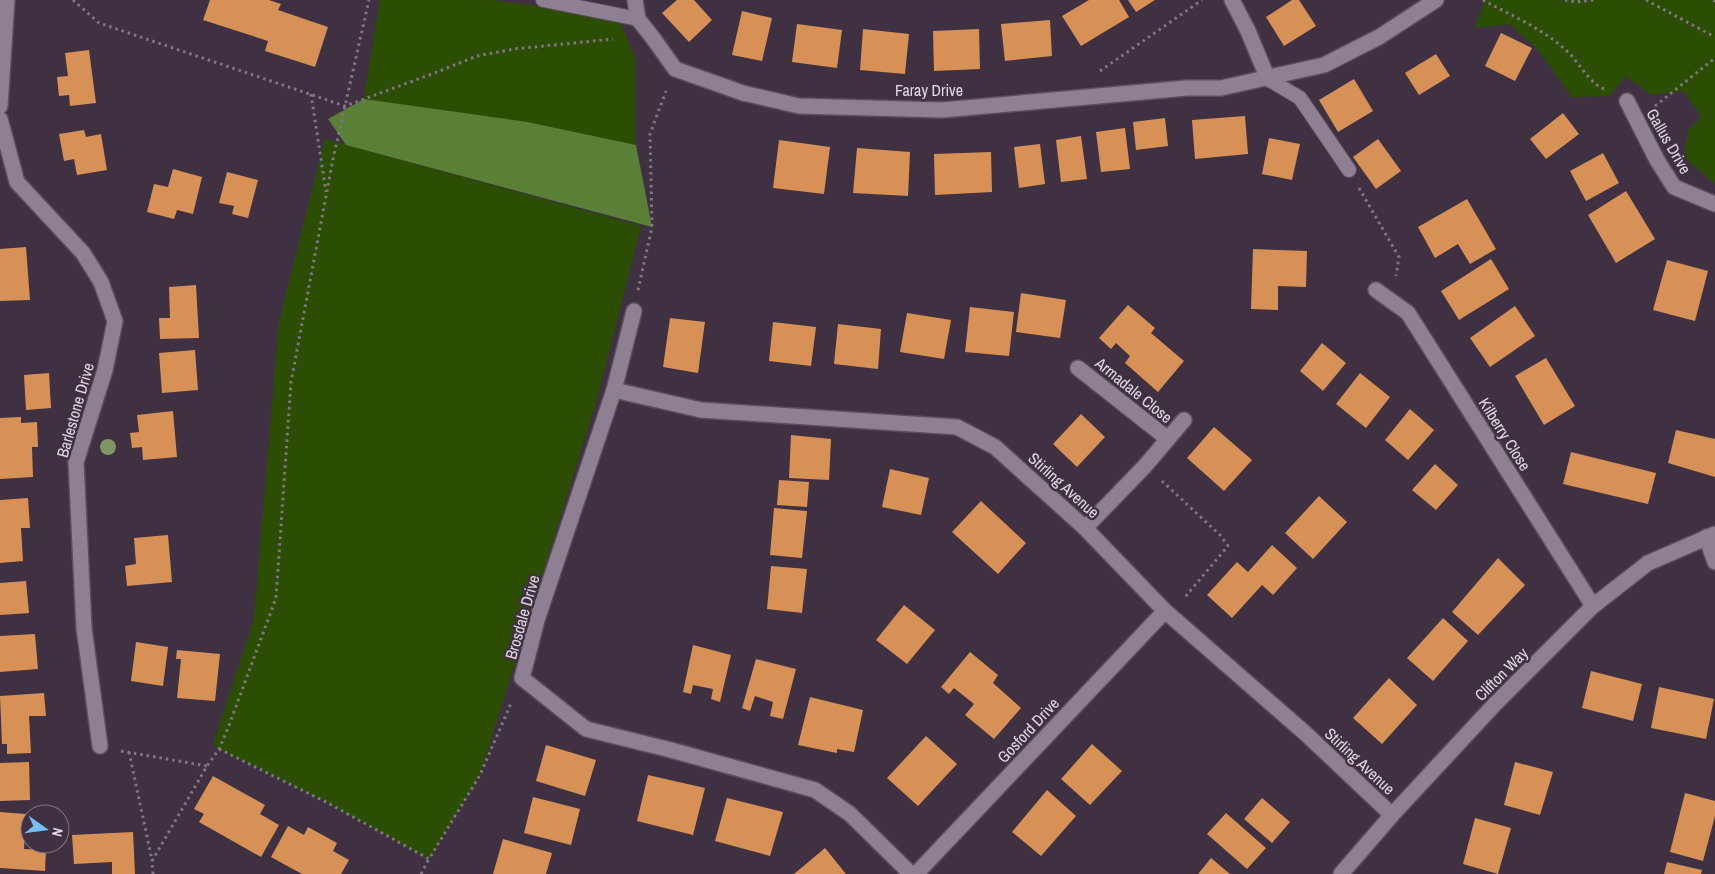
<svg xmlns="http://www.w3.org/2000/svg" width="1715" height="874" font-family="'Archivo Narrow',sans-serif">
  <rect width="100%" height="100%" fill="#3f3141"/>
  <g fill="#2c4e02">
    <polygon points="380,0 490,0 617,15 636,61 636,145 364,99"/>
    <polygon points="1485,0 1715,0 1715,184 1684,157 1688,131 1701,117 1684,91 1651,95 1626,76 1609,96 1572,97 1538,50 1510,24 1475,28"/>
    <polygon points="325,139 641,226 597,399 480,775 429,859 328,803 219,749 213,744 254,619 279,322"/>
  </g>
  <polygon fill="#598036" points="364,99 527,122 636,145 652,227 346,145 328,119"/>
  <g fill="#d79157">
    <polygon points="210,0 269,0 281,4 278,10 328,27 315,67 265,51 268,41 203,20"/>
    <polygon points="677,0 694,0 712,20 689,42 662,13"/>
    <polygon points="1089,0 1119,0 1129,17 1081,46 1062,16"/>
    <polygon points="1128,0 1155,0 1136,12"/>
    <polygon points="1292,0 1299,0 1316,26 1284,46 1266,17"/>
    <polygon points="742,11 772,18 762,61 732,55"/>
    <polygon points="1050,20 1052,56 1005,61 1001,24"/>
    <polygon points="797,24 842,30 837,68 792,62"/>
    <polygon points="863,29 909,34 905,74 860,70"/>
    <polygon points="979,29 980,69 934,71 933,31"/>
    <polygon points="1501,33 1532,48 1515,81 1485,66"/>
    <polygon points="89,50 96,103 70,106 69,95 59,96 57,77 68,76 65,53"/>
    <polygon points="1436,54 1450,76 1419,95 1405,73"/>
    <polygon points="1354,79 1373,111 1338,132 1319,100"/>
    <polygon points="1563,113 1579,134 1546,159 1530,139"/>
    <polygon points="1245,116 1248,154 1195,159 1192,120"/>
    <polygon points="1165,118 1168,146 1136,150 1133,122"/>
    <polygon points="1125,128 1130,169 1101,172 1096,132"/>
    <polygon points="84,130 86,137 101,134 107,170 77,175 74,159 64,161 59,134"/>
    <polygon points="1081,136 1087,179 1061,182 1056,140"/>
    <polygon points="1269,138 1300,144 1292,180 1262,174"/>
    <polygon points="1378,139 1401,171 1376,189 1353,157"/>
    <polygon points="779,140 830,147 824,194 773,188"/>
    <polygon points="1040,144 1045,184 1019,188 1014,147"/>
    <polygon points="857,148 910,152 908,196 853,193"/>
    <polygon points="991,152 992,192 935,195 934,154"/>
    <polygon points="1603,153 1619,183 1586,201 1570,171"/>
    <polygon points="173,169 202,177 193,214 177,210 174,219 147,212 154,184 168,187"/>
    <polygon points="227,172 258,180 248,218 232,214 234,206 219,203"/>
    <polygon points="1626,191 1655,239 1616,263 1588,215"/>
    <polygon points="1467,199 1496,249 1470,264 1458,244 1435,258 1418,227"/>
    <polygon points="26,247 30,300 0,301 0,249"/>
    <polygon points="1253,249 1307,251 1306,287 1278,286 1278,310 1251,309"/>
    <polygon points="1491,259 1509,289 1459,320 1441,291"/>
    <polygon points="1667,260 1708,271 1695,321 1653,310"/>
    <polygon points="196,285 199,338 160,339 159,318 170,318 169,287"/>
    <polygon points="1021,293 1066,300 1060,338 1016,332"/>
    <polygon points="1128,305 1155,328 1151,333 1184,361 1158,392 1125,363 1130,356 1116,343 1111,349 1099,338"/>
    <polygon points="1515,306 1535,336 1490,367 1470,338"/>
    <polygon points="970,307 1014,312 1009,356 965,352"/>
    <polygon points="907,313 951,320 944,359 900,352"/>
    <polygon points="670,318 705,322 698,373 663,367"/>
    <polygon points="773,322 816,327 811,366 769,361"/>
    <polygon points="838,324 881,329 878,369 834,364"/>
    <polygon points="1322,343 1346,363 1323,391 1300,371"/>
    <polygon points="195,350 198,390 162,393 159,353"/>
    <polygon points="1546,358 1575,406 1544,425 1515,376"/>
    <polygon points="49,373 51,408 26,410 24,375"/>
    <polygon points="1360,373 1390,397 1366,428 1336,404"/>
    <polygon points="1410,409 1434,430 1408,460 1385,440"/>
    <polygon points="173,411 177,457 143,460 142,447 132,448 130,433 139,432 137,415"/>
    <polygon points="1081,414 1105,437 1077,467 1053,444"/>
    <polygon points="21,417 21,423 37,422 38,447 32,447 33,477 0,479 0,418"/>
    <polygon points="1214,427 1252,460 1224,491 1187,458"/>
    <polygon points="1676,430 1715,439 1715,477 1668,463"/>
    <polygon points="791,435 831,439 829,480 789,478"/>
    <polygon points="1571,452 1656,473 1648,504 1563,484"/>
    <polygon points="1435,464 1458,485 1436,510 1412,490"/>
    <polygon points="890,469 929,478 921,515 882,507"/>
    <polygon points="779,480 809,482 807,507 777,505"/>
    <polygon points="1319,496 1347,522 1313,559 1285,533"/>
    <polygon points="28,498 30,528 21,528 23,561 0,563 0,500"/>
    <polygon points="981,501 1026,543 998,574 952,532"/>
    <polygon points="774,508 807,511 802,558 770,555"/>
    <polygon points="168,535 172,582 127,586 125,566 136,564 134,538"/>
    <polygon points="1272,545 1297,568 1273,595 1262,585 1232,618 1207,595 1237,562 1248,572"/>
    <polygon points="1498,558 1525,585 1478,635 1452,612"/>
    <polygon points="771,566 807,569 802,613 767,609"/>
    <polygon points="26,581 29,613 0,615 0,583"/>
    <polygon points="904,605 935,630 907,664 876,640"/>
    <polygon points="1443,618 1468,641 1433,681 1407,658"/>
    <polygon points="35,634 38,669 0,672 0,636"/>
    <polygon points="136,642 168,647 163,686 131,681"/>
    <polygon points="693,645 731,655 720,702 711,699 713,689 693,685 691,694 683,692"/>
    <polygon points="177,650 220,654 215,701 177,698 181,659 176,659"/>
    <polygon points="970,652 998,675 993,683 1021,708 994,739 965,715 974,704 954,688 949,694 941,687"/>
    <polygon points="756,659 796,669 783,719 770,716 773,702 755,696 750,711 742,708"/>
    <polygon points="1591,671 1642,684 1633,721 1582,708"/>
    <polygon points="1389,678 1417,705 1382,744 1353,718"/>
    <polygon points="1659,687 1714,699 1706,739 1651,728"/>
    <polygon points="44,693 46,716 29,716 31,753 7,754 7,744 2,744 0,696"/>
    <polygon points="810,697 863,710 854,752 837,749 837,753 798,745"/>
    <polygon points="926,736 957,764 918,806 887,778"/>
    <polygon points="1092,744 1122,771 1090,805 1061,779"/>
    <polygon points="546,745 596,760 585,796 536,781"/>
    <polygon points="29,762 30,800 0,801 0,763"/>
    <polygon points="1515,762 1553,772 1540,815 1504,805"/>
    <polygon points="648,775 705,788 693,835 637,821"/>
    <polygon points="213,776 265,805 260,814 279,825 261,857 199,822 204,814 194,809"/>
    <polygon points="1047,790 1076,816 1041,856 1012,832"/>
    <polygon points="1685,793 1715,801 1715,816 1703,861 1670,852"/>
    <polygon points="533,797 580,809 571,845 524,833"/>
    <polygon points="727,798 783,812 770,856 715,841"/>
    <polygon points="1262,798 1290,822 1272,843 1244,819"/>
    <polygon points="0,812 26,814 24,849 46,850 45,871 0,868"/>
    <polygon points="1226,813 1266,848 1247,869 1207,834"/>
    <polygon points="1475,818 1511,828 1498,874 1463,864"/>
    <polygon points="288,826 304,835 308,827 337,843 333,851 349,860 341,874 302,874 271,857"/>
    <polygon points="133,832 135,874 112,874 112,862 74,864 72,835"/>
    <polygon points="503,839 552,853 546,874 493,874"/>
    <polygon points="825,848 846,874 794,874"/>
    <polygon points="1211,858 1230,874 1198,874"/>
    <polygon points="1667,862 1702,870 1701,874 1664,874"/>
  </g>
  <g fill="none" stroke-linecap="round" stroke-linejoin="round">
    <defs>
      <g id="lane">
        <polyline points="543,0 638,19"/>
        <polyline points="1268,79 1300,98 1349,170"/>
      </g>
      <g id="street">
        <polyline points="635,0 638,19 653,38 675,69 743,93 799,106 942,110 1187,88 1221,88 1324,65 1379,37 1436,0"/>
        <polyline points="1232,0 1248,31 1268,79"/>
        <polyline points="1627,101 1657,160 1674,187 1715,204"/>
        <polyline points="0,106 7,0"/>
        <polyline points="0,119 17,182 83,253 101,282 115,321 105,370 76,462 84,628 100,746"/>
        <polyline points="1376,290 1408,313 1593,606"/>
        <polyline points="634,311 614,390 537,620 522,678 586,729 671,750 815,790 850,814 911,874"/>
        <polyline points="1078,368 1168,439"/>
        <polyline points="614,390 701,410 957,427 995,447 1085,528 1165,611 1305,733 1392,815"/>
        <polyline points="1085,528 1145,466 1184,420"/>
        <polyline points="1706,537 1715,562"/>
        <polyline points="916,874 1165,611"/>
        <polyline points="1341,874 1392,815 1495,704 1593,606 1648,563 1715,534"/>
      </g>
    </defs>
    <use href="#lane" stroke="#5a4e5c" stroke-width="16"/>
    <use href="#street" stroke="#5a4e5c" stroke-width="18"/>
    <g stroke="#827684" stroke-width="3" stroke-dasharray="2.5 4" stroke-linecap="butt">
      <polyline points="73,0 99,23 345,106 432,74 477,56 514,49 613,39"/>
      <path d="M 1483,0 C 1512,16 1544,29 1569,53 C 1580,64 1591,86 1607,90"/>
      <polyline points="1565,0 1576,2 1594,0"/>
      <polyline points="1646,0 1715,37"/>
      <polyline points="1714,0 1715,2"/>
      <polyline points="1100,71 1202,0"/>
      <polyline points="311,94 326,192"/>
      <polyline points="1655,106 1715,58"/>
      <polyline points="1359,188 1399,257 1396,276"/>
      <polyline points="638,290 652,227 650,134 666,91"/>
      <polyline points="1162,481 1221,536 1228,546 1185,597"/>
      <polyline points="219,749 328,803 429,859 480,775 512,701"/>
      <polyline points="121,751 207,766"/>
      <polyline points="129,752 152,860"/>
      <polyline points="153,874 152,861 207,766 219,749 228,728 276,598 291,382 333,159 369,0"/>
      <polyline points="421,874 429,859"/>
    </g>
    <use href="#lane" stroke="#8f7f92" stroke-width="14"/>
    <use href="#street" stroke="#8f7f92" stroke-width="15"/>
  </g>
  <circle fill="#7e9666" cx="108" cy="447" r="8"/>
  <g text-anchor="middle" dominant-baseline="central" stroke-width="5" stroke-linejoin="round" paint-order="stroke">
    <g font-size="16" fill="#e1d8e3" stroke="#3f3141">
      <text x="929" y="90">Faray Drive</text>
      <text transform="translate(1669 141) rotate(60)">Gallus Drive</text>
      <text transform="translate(1134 390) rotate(39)">Armadale Close</text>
      <text transform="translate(75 410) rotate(-74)">Barlestone Drive</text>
      <text transform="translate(1505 434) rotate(58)">Kilberry Close</text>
      <text transform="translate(1064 485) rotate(42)">Stirling Avenue</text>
      <text transform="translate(522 617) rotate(-74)">Brosdale Drive</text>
      <text transform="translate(1501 674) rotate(-45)">Clifton Way</text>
      <text transform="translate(1028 730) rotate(-47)">Gosford Drive</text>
      <text transform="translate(1360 761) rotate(43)">Stirling Avenue</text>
    </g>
  </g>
  <g transform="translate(45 829) rotate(104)"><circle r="24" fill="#3f3141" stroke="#807482"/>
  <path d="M0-4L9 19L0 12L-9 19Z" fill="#77bff7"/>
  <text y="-8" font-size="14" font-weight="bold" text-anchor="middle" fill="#e1d8e3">N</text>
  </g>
</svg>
